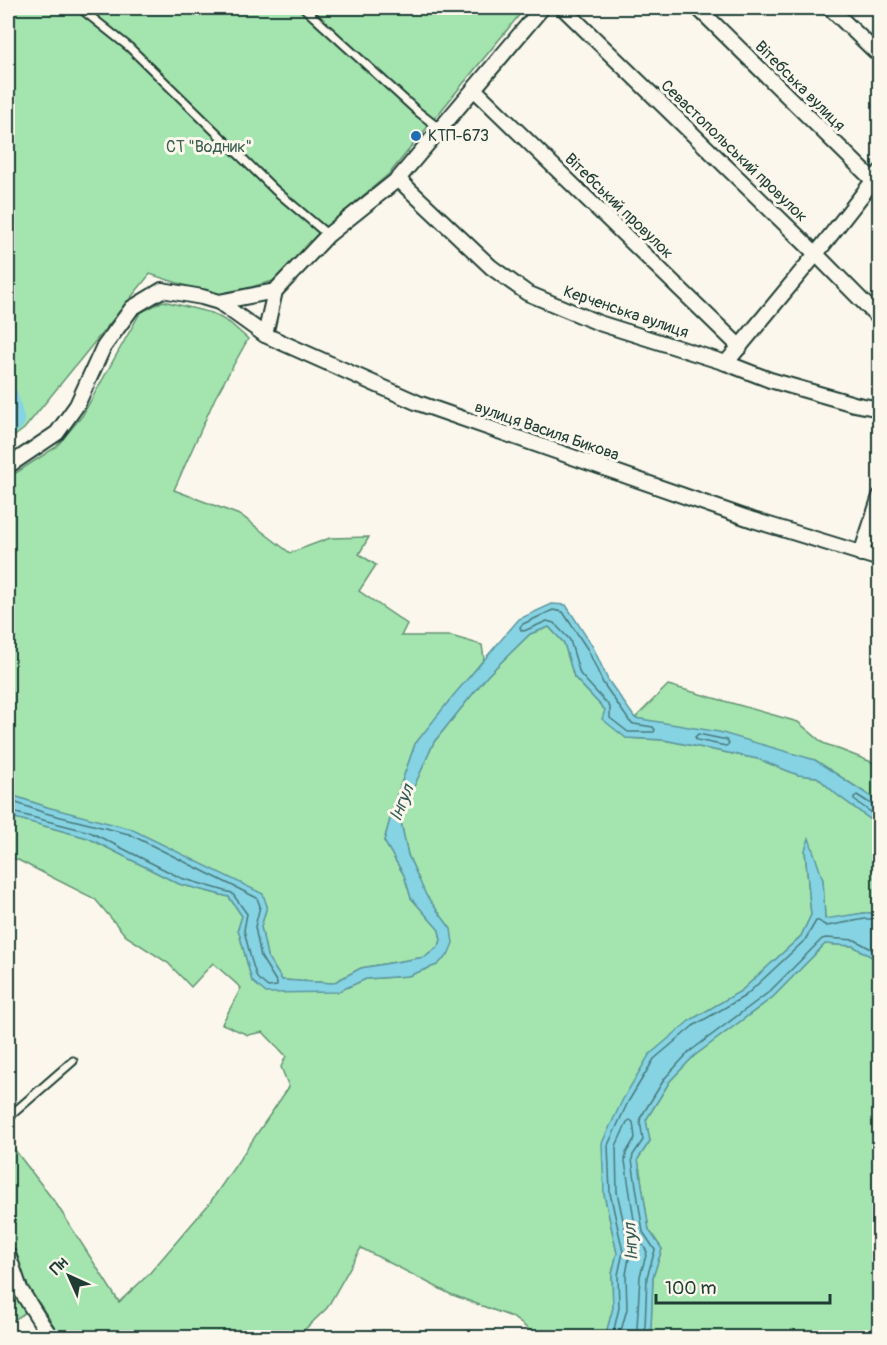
<svg xmlns="http://www.w3.org/2000/svg" width="887" height="1345" font-family="Pangolin,sans-serif">
  <rect width="100%" height="100%" fill="#fbf7ec"/>
  <filter id="ink" filterUnits="userSpaceOnUse"><feTurbulence type="fractalNoise" baseFrequency=".0167" numOctaves="2"/><feDisplacementMap in="SourceGraphic" scale="12" xChannelSelector="R" yChannelSelector="G"/><feConvolveMatrix kernelMatrix="1 2 1 2 8 2 1 2 1" color-interpolation-filters="sRGB"/></filter>
  <g filter="url(#ink)">
    <g fill="#a4e5af" stroke="#629172" stroke-width="1.5">
      <polygon points="8,8 525,8 390,173 328,225 273,281 218,296 150,274 24,429 8,441"/>
      <polygon points="163,301 212,313 230,323 248,339 215,398 174,490 242,516 290,553 330,538 369,537 359,554 376,565 359,591 407,624 401,636 451,636 482,645 484,659 415,744 396,798 384,841 404,875 411,898 439,930 441,940 439,946 425,957 361,968 333,983 282,980 267,956 261,927 267,906 47,807 8,794 8,478 56,447 82,416 140,313"/>
      <polygon points="549,627 564,643 574,677 605,710 626,738 664,740 758,759 798,775 817,777 836,794 870,819 879,821 879,913 864,913 825,920 823,880 805,851 811,915 801,936 741,991 689,1021 604,1194 617,1253 612,1274 613,1308 605,1337 539,1337 512,1317 450,1294 361,1248 327,1308 297,1337 61,1337 39,1303 8,1324 8,1141 57,1205 119,1302 148,1275 209,1204 289,1087 281,1067 286,1056 263,1032 248,1035 222,1024 241,988 213,963 191,987 168,963 126,936 95,899 18,860 8,857 8,816 88,838 179,884 229,897 242,916 238,929 252,981 337,992 366,979 408,976 437,965 451,929 426,896 408,855 400,818 434,742 488,675 530,634"/>
      <polygon points="668,685 798,722 823,743 874,763 879,767 879,802 815,760 635,718"/>
      <polygon points="825,944 853,946 879,961 879,1337 657,1337 651,1328 653,1277 662,1249 649,1230 638,1159 650,1141 646,1120 670,1081 694,1056 773,997"/>
    </g>
    <g fill="#86d3e4" stroke="#5d979e" stroke-width="1.5">
      <polygon points="552,604 566,605 593,647 608,680 635,718 719,732 815,760 879,802 879,821 870,819 836,794 817,777 798,775 758,759 664,740 626,738 602,719 605,710 574,677 564,643 549,627 530,634 488,675 434,742 400,818 408,855 426,895 451,929 453,943 448,955 437,965 408,976 366,979 337,992 266,993 252,981 238,929 242,916 229,897 179,884 88,838 8,816 8,794 47,807 131,829 263,894 267,906 261,927 267,956 282,980 333,983 361,968 425,957 439,946 441,940 439,930 411,898 404,875 384,841 396,798 415,744 452,697 519,619"/>
      <polygon points="809,838 823,880 825,919 864,913 879,913 879,961 853,946 825,944 773,997 694,1056 670,1081 646,1120 650,1141 638,1159 649,1230 662,1249 653,1277 651,1328 657,1337 605,1337 613,1308 612,1274 617,1253 604,1194 602,1143 623,1099 649,1055 689,1021 741,991 801,936 811,915 805,850"/>
    </g>
    <g fill="none" stroke-linecap="round" stroke-linejoin="round">
      <g stroke="#48797a" stroke-width="1.5">
        <polygon points="553,610 563,612 588,650 603,683 630,722 634,724 653,727 655,730 654,732 628,732 610,718 610,707 580,674 570,640 554,623 547,621 524,631 521,630 520,627 523,624"/>
        <polygon points="698,734 727,740 729,744 726,746 697,740 695,737"/>
        <polyline points="8,800 45,813 129,834 257,898 260,906 255,927 261,957 277,983 277,986 268,987 257,978 251,959 244,930 247,914 232,893 181,878 90,832 8,811"/>
        <polyline points="880,807 874,806 857,795 854,797 854,800 872,813 880,815"/>
        <polyline points="612,1338 619,1308 618,1275 623,1252 610,1193 608,1145 628,1102 654,1059 693,1026 745,996 805,940 816,921 819,921 823,924 827,926 865,919 880,919"/>
        <polyline points="619,1338 627,1309 626,1275 630,1252 617,1192 616,1146 627,1122 630,1120 633,1122 635,1138 626,1153 625,1161 636,1233 647,1252 640,1276 637,1328 641,1338"/>
        <polyline points="650,1338 645,1328 647,1277 655,1250 643,1232 632,1160 633,1155 643,1140 640,1121 641,1117 665,1078 689,1052 769,992 822,939 826,938 855,940 880,954"/>
      </g>
      <polyline stroke="#86d3e4" stroke-width="21" points="8,397 14,421 8,426"/>
      <defs>
        <g id="service">
          <polyline points="80,8 129,47 275,190 328,235"/>
          <polyline points="304,8 417,111 440,129"/>
          <polyline points="8,1120 11,1115 73,1061"/>
        </g>
        <g id="minor">
          <polyline points="563,8 816,254 880,319"/>
          <polyline points="698,8 880,187"/>
          <polyline points="830,8 880,56"/>
          <polyline points="474,89 740,347"/>
          <polyline points="398,179 491,267 527,293 599,323 726,363 770,380 854,404 880,409"/>
          <polyline points="219,302 265,335 418,403 753,520 880,559"/>
          <polyline points="265,335 275,291"/>
          <polyline points="726,363 816,254 880,172"/>
          <polyline points="8,466 57,433 77,405 103,348 132,308 162,290 202,297 219,302 275,291 328,235 398,179 542,8"/>
          <polyline points="861,554 880,496"/>
          <polyline points="8,1254 20,1289 42,1324 52,1338"/>
        </g>
      </defs>
      <use href="#service" stroke="#1f3d34" stroke-width="11"/>
      <use href="#minor" stroke="#1f3d34" stroke-width="18"/>
      <use href="#service" stroke="#fbf7ec" stroke-width="7"/>
      <use href="#minor" stroke="#fbf7ec" stroke-width="14"/>
    </g>
  </g>
  <circle fill="#1f6fb2" stroke="#fbf7ec" stroke-width="2" cx="416" cy="136" r="6"/>
  <g text-anchor="middle" dominant-baseline="central" stroke-width="6" stroke-linejoin="round" paint-order="stroke">
    <g font-size="16" fill="#1f3d34" stroke="#fbf7ec">
      <text transform="translate(800 86) rotate(45)">Вітебська вулиця</text>
      <text transform="translate(734 151) rotate(44)">Севастопольський провулок</text>
      <text transform="translate(619 206) rotate(44)">Вітебський провулок</text>
      <text transform="translate(626 312) rotate(19)">Керченська вулиця</text>
      <text transform="translate(547 431) rotate(19)">вулиця Василя Бикова</text>
    </g>
    <g font-size="16" fill="#1f3d34" stroke="#fbf7ec" text-anchor="start">
      <text x="428" y="136">КТП-673</text>
    </g>
    <g font-size="16" fill="#3a5f4d" stroke="#fbf7ec">
      <text x="209" y="147">СТ "Водник"</text>
    </g>
    <g font-size="18" font-style="italic" fill="#345b57" stroke="#fbf7ec">
      <text transform="translate(402 803) rotate(-68)">Інгул</text>
      <text transform="translate(631 1242) rotate(-93)">Інгул</text>
    </g>
  </g>
  <rect width="887" height="1345" fill="none" stroke="#fbf7ec" stroke-width="30"/>
  <rect x="15" y="15" width="857" height="1315" fill="none" stroke="#1f3d34" stroke-width="2" filter="url(#ink)"/>
  <g transform="translate(69 1276) rotate(315)" stroke="#fbf7ec" stroke-width="4.5" paint-order="stroke">
  <path d="M0-4.5L10 22L0 15L-10 22Z" fill="#1f3d34"/>
  <text y="-9" font-size="16" font-weight="bold" text-anchor="middle" fill="#1f3d34">Пн</text>
  </g>
  <path d="M656 1294v9h174v-9" fill="none" stroke="#1f3d34" stroke-width="3"/>
  <text x="665" y="1294" font-size="18" fill="#1f3d34" stroke="#fbf7ec" stroke-width="4.5" paint-order="stroke">100 m</text>
</svg>
